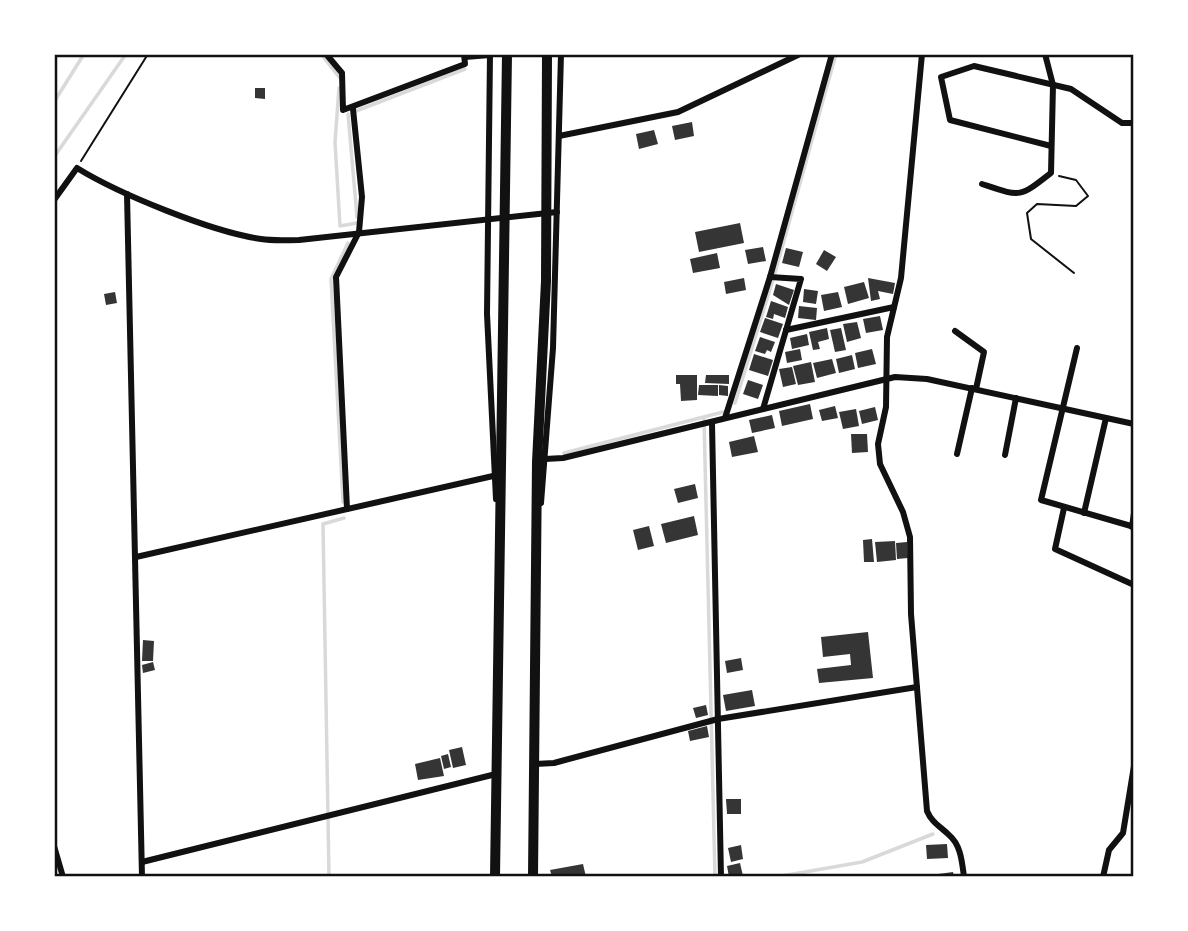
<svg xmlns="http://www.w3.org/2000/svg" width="1188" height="931" font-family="Inter,sans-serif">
  <rect width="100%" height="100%" fill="#fff"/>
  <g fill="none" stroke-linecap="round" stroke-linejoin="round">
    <g stroke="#d9d9d9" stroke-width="3.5">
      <polyline points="321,54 339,77"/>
      <polyline points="339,88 335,142 340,226 357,223"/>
      <polyline points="54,102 84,54"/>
      <polyline points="356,111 465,69"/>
      <polyline points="348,114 357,217"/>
      <polyline points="54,157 126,54"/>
      <polyline points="735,403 775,273 836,54"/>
      <polyline points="704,419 715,877"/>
      <polyline points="564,453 723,412"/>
      <polyline points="343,502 331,279 348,243"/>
      <polyline points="329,877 323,524 344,518"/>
      <polyline points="776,877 862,862 933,834"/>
    </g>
  </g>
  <g fill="#353535">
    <polygon points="255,88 265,88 265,99 255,98"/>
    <polygon points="692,122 694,136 675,140 672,126"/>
    <polygon points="654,130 658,144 639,149 636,134"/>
    <polygon points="740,223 744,243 699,252 695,232"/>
    <polygon points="763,247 766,261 748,264 745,250"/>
    <polygon points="786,248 803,252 799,267 782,263"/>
    <polygon points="824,250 836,257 827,271 816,264"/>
    <polygon points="717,253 720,268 693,273 690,259"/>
    <polygon points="744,278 746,290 726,294 724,282"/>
    <polygon points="868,278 895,283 893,294 878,291 880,299 871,301"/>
    <polygon points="864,282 869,298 848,304 844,287"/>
    <polygon points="776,284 794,290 789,305 773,295"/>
    <polygon points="804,289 818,291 816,304 803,302"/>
    <polygon points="115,292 117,303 106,305 104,294"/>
    <polygon points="838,292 842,307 824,311 821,295"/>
    <polygon points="771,301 788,307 785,318 774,314 773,319 766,317"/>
    <polygon points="799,306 817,308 816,320 798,318"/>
    <polygon points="880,316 883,330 866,333 863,319"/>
    <polygon points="765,318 783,324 778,338 760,332"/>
    <polygon points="857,322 861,338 847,342 843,324"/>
    <polygon points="827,328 829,339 818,342 820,349 813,350 809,332"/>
    <polygon points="841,328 846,350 835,352 830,330"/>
    <polygon points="807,334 809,345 792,349 790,338"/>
    <polygon points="760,337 775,342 771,352 767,350 765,354 755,351"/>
    <polygon points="800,349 802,360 787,363 785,352"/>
    <polygon points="872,349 876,364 858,368 855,353"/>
    <polygon points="754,354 773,360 768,376 749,370"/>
    <polygon points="852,355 855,369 839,373 836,359"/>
    <polygon points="832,359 836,373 817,378 813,363"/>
    <polygon points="811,362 815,382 798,385 793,366"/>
    <polygon points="792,367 796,384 783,387 779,369"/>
    <polygon points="676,375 697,375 697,400 681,401 680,384 676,384"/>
    <polygon points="706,375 729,375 729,384 705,383"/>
    <polygon points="748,380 763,385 758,399 743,394"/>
    <polygon points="699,385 718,385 718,396 698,395"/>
    <polygon points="719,385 728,386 728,396 719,395"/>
    <polygon points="810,404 813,419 782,426 779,411"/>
    <polygon points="835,406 838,418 822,421 819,410"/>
    <polygon points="875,407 878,420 862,424 859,411"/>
    <polygon points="856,409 859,426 843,429 839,412"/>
    <polygon points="772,415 775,428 752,433 749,420"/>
    <polygon points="851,434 867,434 868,452 852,453"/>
    <polygon points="754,436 758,452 732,457 729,442"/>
    <polygon points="695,484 698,498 678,503 674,489"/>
    <polygon points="694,516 698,535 666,543 661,524"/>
    <polygon points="649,526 654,546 638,550 633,530"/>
    <polygon points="872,539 874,562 864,562 863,540"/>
    <polygon points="895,541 896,560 877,562 875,542"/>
    <polygon points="907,542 908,558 897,559 896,543"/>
    <polygon points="868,632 873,678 819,683 817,669 851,665 850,654 823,657 821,637"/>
    <polygon points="143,640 154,641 153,661 142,661"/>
    <polygon points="741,658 743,670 727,673 725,661"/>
    <polygon points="153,662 155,670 143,673 142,665"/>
    <polygon points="752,690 755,706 726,711 723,695"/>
    <polygon points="706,705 708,715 696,718 693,708"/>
    <polygon points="707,726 709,737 690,741 688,731"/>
    <polygon points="462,747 466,765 453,768 449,750"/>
    <polygon points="448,754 451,767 444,769 441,756"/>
    <polygon points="440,758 444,776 418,780 415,764"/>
    <polygon points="726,799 741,799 741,814 727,814"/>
    <polygon points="947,844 948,858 927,859 926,845"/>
    <polygon points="741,845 743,859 731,862 728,848"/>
    <polygon points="740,863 743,876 729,877 727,866"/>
    <polygon points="583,864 586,877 552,877 550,870"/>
    <polygon points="953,872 954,877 931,877 931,875"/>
  </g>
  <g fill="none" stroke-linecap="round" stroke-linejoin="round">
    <g stroke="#111" stroke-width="2">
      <polyline points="81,161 148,54"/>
      <polyline points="1059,176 1076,180 1088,196 1076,206 1037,204 1027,213 1031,239 1074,273"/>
    </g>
    <g stroke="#111" stroke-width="6">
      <polyline points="326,54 342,73 343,110 465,64 464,54"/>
      <polyline points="490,54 487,314 496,499"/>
      <path d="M 922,54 L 901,278 L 887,337 L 886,407 L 878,444 L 880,464 L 903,512 L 910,537 L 911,614 L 927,811 C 932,823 940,826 949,835 C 961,845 962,862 964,877"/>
      <polyline points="465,57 490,55"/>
      <polyline points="559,136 678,112 800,54"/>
      <polyline points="1051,146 950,120 941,77 974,66 1071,89 1122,123 1134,123"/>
      <path d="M 982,184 C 1021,197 1019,198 1051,173 L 1053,85 L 1045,54"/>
      <polyline points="127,194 142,877"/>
      <path d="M 54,200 L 77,168 C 119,194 212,232 261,239 C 273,241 286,240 299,240 L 557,212"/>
      <polyline points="786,330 894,307"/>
      <polyline points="955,331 984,352 976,389"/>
      <polyline points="1077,348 1041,500 1131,526"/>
      <polyline points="763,409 801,279 770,277"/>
      <polyline points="725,418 770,277 832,54"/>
      <polyline points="712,423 721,877"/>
      <polyline points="957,454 972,388"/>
      <polyline points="1005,455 1016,398"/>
      <polyline points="545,459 563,458 895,377 927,379 1134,424"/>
      <polyline points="541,503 553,348 561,54"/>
      <polyline points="1064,508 1055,549 1134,585"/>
      <polyline points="347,509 336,277 359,232 362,197 353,109"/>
      <polyline points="1084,513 1106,418"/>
      <polyline points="1132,527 1134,513"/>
      <polyline points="136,557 493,476"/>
      <polyline points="535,764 554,763 718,719 917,687"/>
      <polyline points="54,846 63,877"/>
      <polyline points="142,862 496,774"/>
      <polyline points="1103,877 1109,850 1123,833 1134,766"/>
    </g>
    <g stroke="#111" stroke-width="10">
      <polyline points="495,877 507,54"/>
      <polyline points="533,877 537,462 546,281 547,54"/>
    </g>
  </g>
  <rect width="1188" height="931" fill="none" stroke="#ffffff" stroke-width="112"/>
  <rect x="56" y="56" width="1076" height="819" fill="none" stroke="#111" stroke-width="2.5"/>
</svg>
